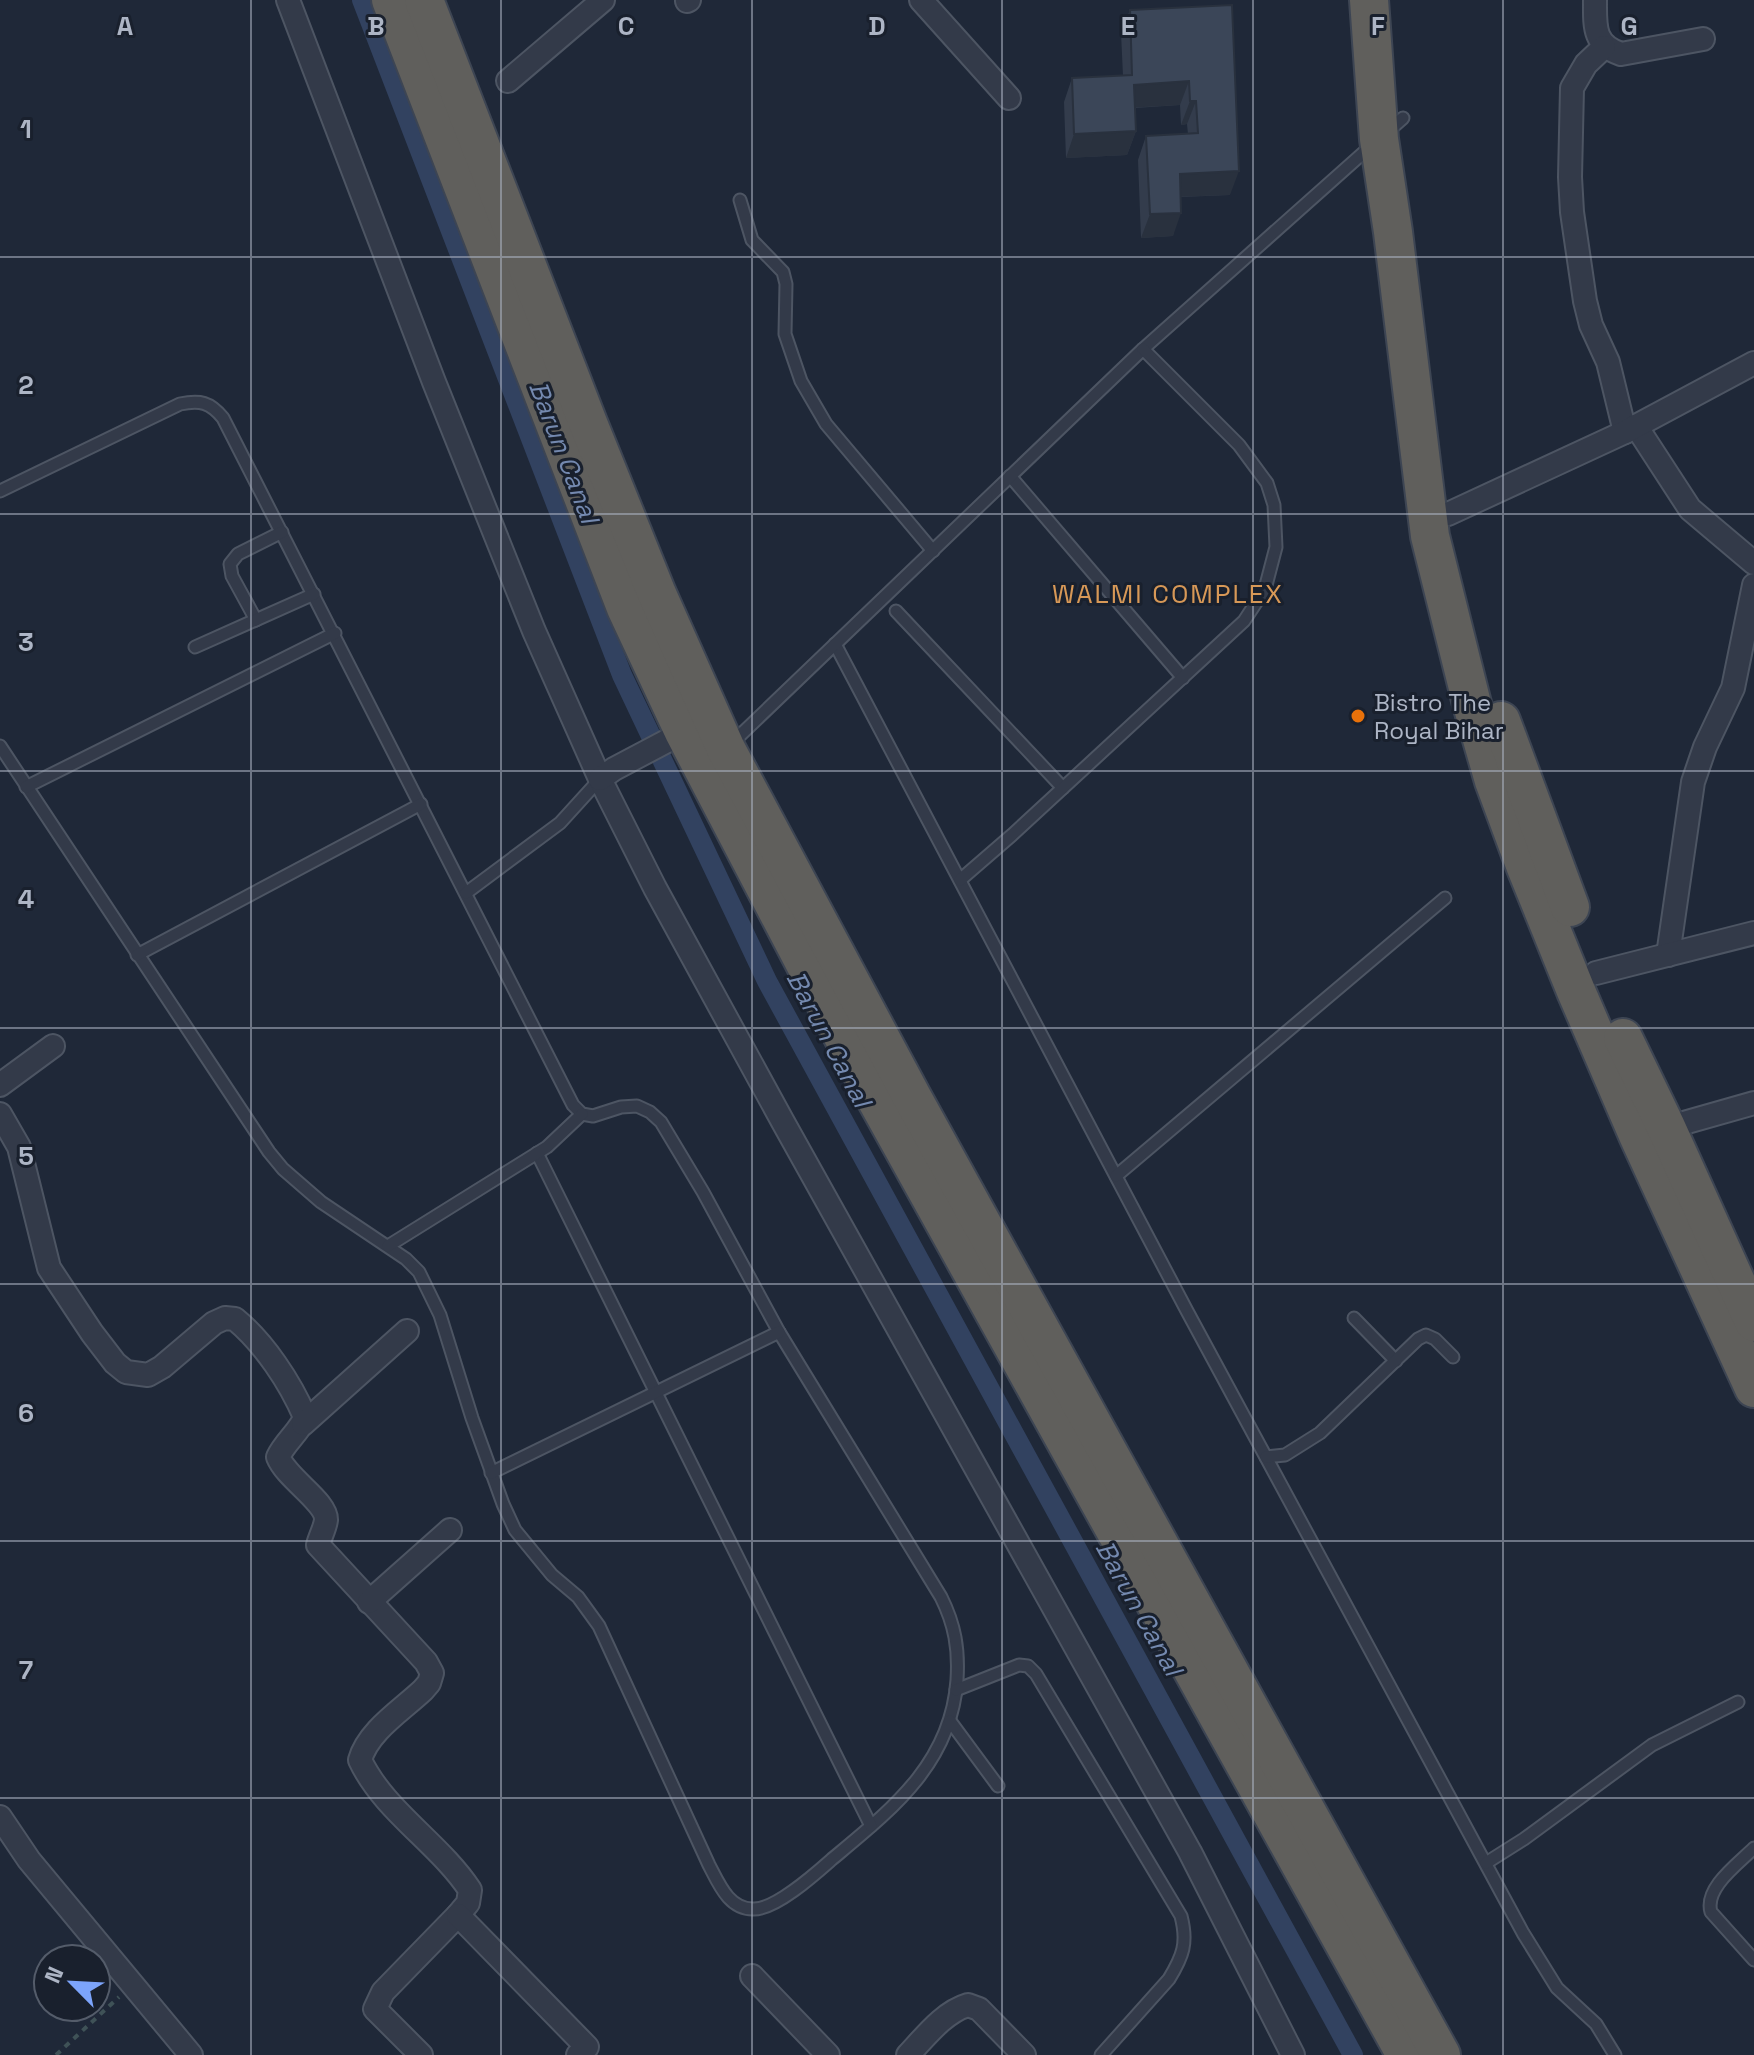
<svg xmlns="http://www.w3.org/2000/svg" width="1754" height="2055" font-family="'Space Grotesk',sans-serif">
  <rect width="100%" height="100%" fill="#1f2838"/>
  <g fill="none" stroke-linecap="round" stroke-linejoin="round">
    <polyline stroke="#324260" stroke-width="20" points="362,0 622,675 767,981 1353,2055"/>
    <defs>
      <g id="service">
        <polyline points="1387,132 1403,118"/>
        <polyline points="740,200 752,240 783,272 786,284 785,334 801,381 826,424 933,551"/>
        <polyline points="1010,476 1183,678"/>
        <path d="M 0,491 L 180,404 C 200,400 210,402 223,418 L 573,1105 L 582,1114 L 593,1116 L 621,1107 L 637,1106 L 650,1112 L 661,1122 L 703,1192 L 779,1332 L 941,1597 C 955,1625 959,1649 957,1680 C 951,1764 891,1810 831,1860 C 814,1875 776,1909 754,1909 C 729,1910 719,1884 709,1865 L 599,1626 L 578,1597 L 552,1575 L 515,1530 L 503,1504 L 472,1418 L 440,1315 L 419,1272 L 406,1259 L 321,1202 L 283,1169 L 269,1152 L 0,746"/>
        <polyline points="896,611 1063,788"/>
        <polyline points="256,620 232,576 230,564 238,554 282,532"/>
        <polyline points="835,644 1187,1311 1523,1933 1557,1988 1596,2024 1615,2055"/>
        <polyline points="195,647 314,594"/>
        <polyline points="732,743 1143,349 1371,146"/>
        <polyline points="26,787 335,633"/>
        <polyline points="960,880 1012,835 1244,621 1265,589 1276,547 1274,505 1267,483 1239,445 1143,349"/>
        <polyline points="466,893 560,823 600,779"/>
        <polyline points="137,955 421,804"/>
        <polyline points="537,1153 871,1826"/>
        <polyline points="1116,1176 1445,898"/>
        <polyline points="388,1246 547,1147 582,1114"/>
        <polyline points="1354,1318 1396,1361"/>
        <polyline points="1266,1457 1285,1455 1320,1433 1418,1339 1426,1335 1435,1339 1453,1357"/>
        <polyline points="491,1473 779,1332"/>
        <path d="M 956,1690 L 1019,1665 L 1028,1666 L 1036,1674 L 1181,1916 C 1188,1943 1183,1956 1169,1979 L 1101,2055"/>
        <polyline points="950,1721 998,1786"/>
        <path d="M 1754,1848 C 1738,1864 1704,1888 1711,1912 L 1754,1960"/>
        <polyline points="1486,1863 1524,1839 1652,1745 1738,1702"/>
      </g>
      <g id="minor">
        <polyline points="288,0 434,382 534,631 600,779 655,888 783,1122 1190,1852 1293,2055"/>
        <polyline points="921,0 1009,98"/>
        <path d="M 1595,0 C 1595,26 1593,45 1621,54 L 1703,39"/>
        <polyline points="687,1 689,0"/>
        <polyline points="1604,47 1586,64 1572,88 1570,177 1572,212 1585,301 1591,325 1608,362 1625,432"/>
        <polyline points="508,81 603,0"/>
        <polyline points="1636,426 1690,509 1754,563"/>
        <polyline points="1448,514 1625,432 1754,363"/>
        <polyline points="600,779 614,769 684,732"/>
        <polyline points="1668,955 1693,782 1705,747 1733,688 1754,585"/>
        <polyline points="1596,973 1754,933"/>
        <polyline points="0,1085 53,1046"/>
        <path d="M 0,1114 L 19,1147 L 49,1268 L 92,1333 L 115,1363 L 126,1372 L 148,1375 L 162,1367 L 214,1323 L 225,1318 L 235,1319 C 264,1343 290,1382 305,1417 C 301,1430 285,1442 278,1457 C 287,1479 327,1502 326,1520 C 325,1528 320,1537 318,1545 L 426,1662 L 432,1673 L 429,1683 L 423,1690 C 402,1710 368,1731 360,1760 C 384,1811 439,1843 470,1890 L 468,1903 L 458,1915 L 383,1992 L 375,2009 L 421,2055"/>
        <polyline points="1659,1130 1754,1103"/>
        <polyline points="303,1424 407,1331"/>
        <polyline points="369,1602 450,1530"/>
        <polyline points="0,1817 29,1860 191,2055"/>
        <polyline points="458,1915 587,2047 578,2055"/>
        <polyline points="752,1976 828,2055"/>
        <path d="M 908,2055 C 925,2037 944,2012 968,2005 L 979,2009 L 1024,2055"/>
      </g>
      <g id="trunk">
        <polyline points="391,0 626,608 684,732 870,1088 1406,2055"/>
        <polyline points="424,0 588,423 657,594 726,749 912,1097 1441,2055"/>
        <polyline points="1369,0 1379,139 1393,232 1430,536 1472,704 1494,781 1525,865 1576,991 1638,1135 1754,1388"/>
        <polyline points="1501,721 1570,907"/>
        <polyline points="1623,1038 1666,1127 1754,1322"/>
      </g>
    </defs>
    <use href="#service" stroke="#4d5563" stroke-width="15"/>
    <use href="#minor" stroke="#4d5563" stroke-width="26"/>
    <use href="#trunk" stroke="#3d4553" stroke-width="42"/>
    <polyline stroke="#3f5257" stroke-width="4" stroke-dasharray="6 6" stroke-linecap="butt" points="56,2055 119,1997"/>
    <use href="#service" stroke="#333a49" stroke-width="11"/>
    <use href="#minor" stroke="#333a49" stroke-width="22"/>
    <use href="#trunk" stroke="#605f5c" stroke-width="38"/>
  </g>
  <polygon fill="#333c4c" points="1232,5 1230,195 1181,197 1173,236 1141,238 1138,160 1146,136 1188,134 1187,124 1181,125 1180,105 1135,108 1136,131 1127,155 1066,158 1064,102 1072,78 1123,76 1121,33 1130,10"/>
  <g fill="#29313e">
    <polygon points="1189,81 1180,105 1125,108 1134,85"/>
    <polygon points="1190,101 1196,101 1187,124 1181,125"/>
    <polygon points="1136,131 1127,155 1066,158 1074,134"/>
    <polygon points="1239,171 1230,195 1171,197 1180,174"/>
    <polygon points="1181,213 1173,236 1141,238 1150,214"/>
  </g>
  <polygon fill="#3b4658" stroke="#29313e" stroke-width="2" points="1232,5 1239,171 1180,174 1181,213 1150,214 1146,136 1198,133 1196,101 1190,101 1189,81 1134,85 1136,131 1074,134 1072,78 1132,75 1130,10"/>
  <path fill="none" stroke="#adb5c5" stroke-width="2" stroke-opacity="0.55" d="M 251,0 L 251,2055M 501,0 L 501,2055M 752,0 L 752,2055M 1002,0 L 1002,2055M 1253,0 L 1253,2055M 1503,0 L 1503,2055M 0,257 L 1754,257M 0,514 L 1754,514M 0,771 L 1754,771M 0,1028 L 1754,1028M 0,1284 L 1754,1284M 0,1541 L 1754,1541M 0,1798 L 1754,1798"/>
  <circle fill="#e8710a" stroke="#19202d" stroke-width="3" cx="1358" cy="716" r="8"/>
  <g text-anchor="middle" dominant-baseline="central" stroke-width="6" stroke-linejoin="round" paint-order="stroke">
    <g font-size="24" fill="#adb5c5" stroke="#19202d" text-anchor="start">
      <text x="1374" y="702">Bistro The<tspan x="1374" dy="28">Royal Bihar</tspan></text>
    </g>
    <g font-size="26" font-style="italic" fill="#7489af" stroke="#19202d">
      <text transform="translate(564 452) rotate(69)">Barun Canal</text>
      <text transform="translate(829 1039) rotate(62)">Barun Canal</text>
      <text transform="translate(1139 1608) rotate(61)">Barun Canal</text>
    </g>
    <g font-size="26" letter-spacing="2" fill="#d79857" stroke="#19202d">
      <text x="1168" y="594">WALMI COMPLEX</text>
    </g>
  </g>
  <g font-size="26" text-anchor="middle" font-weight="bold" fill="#adb5c5" stroke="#19202d" stroke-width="6" stroke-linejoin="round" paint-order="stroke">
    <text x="125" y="35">A</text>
    <text x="376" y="35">B</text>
    <text x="626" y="35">C</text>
    <text x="877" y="35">D</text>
    <text x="1128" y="35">E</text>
    <text x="1378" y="35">F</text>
    <text x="1629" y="35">G</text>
    <text x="26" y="138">1</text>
    <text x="26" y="394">2</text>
    <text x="26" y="651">3</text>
    <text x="26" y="908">4</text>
    <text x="26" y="1165">5</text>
    <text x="26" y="1422">6</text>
    <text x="26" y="1679">7</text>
  </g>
  <g transform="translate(72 1983) rotate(294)"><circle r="38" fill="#19202d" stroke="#545c6a" stroke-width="2"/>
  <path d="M0-6L14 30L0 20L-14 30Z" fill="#7ca4fb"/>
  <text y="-12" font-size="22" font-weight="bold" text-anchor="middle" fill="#adb5c5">N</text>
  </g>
</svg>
